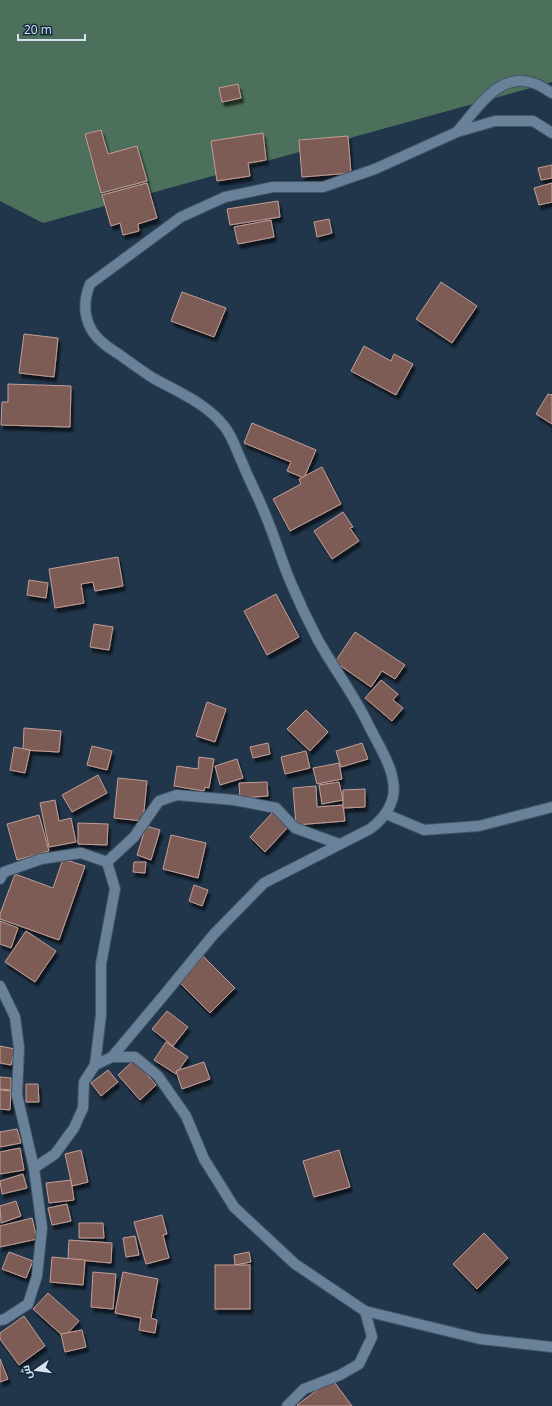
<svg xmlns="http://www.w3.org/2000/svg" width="552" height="1406" font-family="'Open Sans',Cairo,sans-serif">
  <defs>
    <filter id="shadow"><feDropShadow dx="2.5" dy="4.5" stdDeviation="1" flood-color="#0009"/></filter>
  </defs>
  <rect width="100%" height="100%" fill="#21364b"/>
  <polygon fill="#4c705c" points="0,0 552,0 552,82 43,223 0,201"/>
  <g fill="#7d5b54" stroke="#c49e96" filter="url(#shadow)">
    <polygon points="238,84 241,98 222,102 219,88"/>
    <polygon points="101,130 108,154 137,146 147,181 101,193 85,134"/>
    <polygon points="263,133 266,160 248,163 250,176 217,181 211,141"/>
    <polygon points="348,136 351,173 302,177 299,140"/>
    <polygon points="552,165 552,178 541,180 538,168"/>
    <polygon points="147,183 157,218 138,224 139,231 123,235 120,223 111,226 102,195"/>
    <polygon points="552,183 552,202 539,205 534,188"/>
    <polygon points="278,201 280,217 230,225 227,209"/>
    <polygon points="329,219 332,233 317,237 314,222"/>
    <polygon points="271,220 274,237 238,244 234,227"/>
    <polygon points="441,282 477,306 452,343 416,319"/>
    <polygon points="182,292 226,308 214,337 171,321"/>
    <polygon points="24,334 58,338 54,377 19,373"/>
    <polygon points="364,346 391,361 394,354 413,364 396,395 351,371"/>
    <polygon points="8,384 71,386 70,427 1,425 2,402 8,402"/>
    <polygon points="548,394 551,395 552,394 552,424 536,414"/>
    <polygon points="252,423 316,450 304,478 287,471 291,462 244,443"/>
    <polygon points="322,467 341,504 290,531 273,499 301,484 299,479"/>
    <polygon points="343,512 353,527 350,528 359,541 332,559 314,531"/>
    <polygon points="118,557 123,586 95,591 93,582 81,584 84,603 55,608 49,569"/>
    <polygon points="29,580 48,583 46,598 27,595"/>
    <polygon points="276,594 299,637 267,655 244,611"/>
    <polygon points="94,624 113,627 109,650 90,647"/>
    <polygon points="355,632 405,665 395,679 382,671 371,687 335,662"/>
    <polygon points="381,680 398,694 393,700 403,708 392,721 365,698"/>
    <polygon points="207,702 226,709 215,742 196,736"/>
    <polygon points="306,710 328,732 310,751 287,729"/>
    <polygon points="24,728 61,731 59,752 23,750"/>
    <polygon points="268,743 270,754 253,758 250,747"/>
    <polygon points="362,743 368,759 341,767 336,751"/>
    <polygon points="92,746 112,751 107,770 87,765"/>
    <polygon points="14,747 30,750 25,773 10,770"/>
    <polygon points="306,751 310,768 285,774 281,757"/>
    <polygon points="199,757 214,759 209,788 205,787 204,791 174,786 177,766 198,769"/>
    <polygon points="237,759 243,778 220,785 215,766"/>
    <polygon points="339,763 342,779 317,784 313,768"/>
    <polygon points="98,775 107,793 72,812 62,795"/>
    <polygon points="118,778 147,781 143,821 114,818"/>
    <polygon points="267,782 268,796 240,798 239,783"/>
    <polygon points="339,782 343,800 322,804 319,785"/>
    <polygon points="316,786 317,807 343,805 345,821 296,825 293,788"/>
    <polygon points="365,789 365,807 343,808 343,790"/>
    <polygon points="55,800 59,821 71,818 76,842 49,847 40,803"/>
    <polygon points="273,812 289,826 265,852 250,837"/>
    <polygon points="39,815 49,851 17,860 7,824"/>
    <polygon points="78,823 108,824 107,845 78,844"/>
    <polygon points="146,826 160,830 151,860 137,855"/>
    <polygon points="171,835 206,843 198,878 163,869"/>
    <polygon points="63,859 85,866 59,940 0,919 0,914 15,874 53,888"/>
    <polygon points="134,862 146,862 145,873 133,872"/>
    <polygon points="194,885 208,890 202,906 189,901"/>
    <polygon points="0,921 18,928 11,948 0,944"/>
    <polygon points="26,931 56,951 35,982 5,962"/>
    <polygon points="203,956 235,988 210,1013 178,981"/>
    <polygon points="167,1011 188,1027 173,1046 152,1029"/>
    <polygon points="166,1042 188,1057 176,1074 154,1060"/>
    <polygon points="0,1046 15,1049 11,1065 0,1063"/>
    <polygon points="134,1060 156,1085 140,1100 118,1075"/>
    <polygon points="204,1062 210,1079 182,1089 176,1071"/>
    <polygon points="108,1070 118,1082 101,1096 91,1083"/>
    <polygon points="0,1077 11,1078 11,1090 0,1089"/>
    <polygon points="26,1084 38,1084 39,1102 26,1102"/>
    <polygon points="0,1090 11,1091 10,1110 0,1109"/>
    <polygon points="17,1129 21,1143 0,1147 0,1132"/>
    <polygon points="20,1148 24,1170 0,1174 0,1152"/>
    <polygon points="81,1150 88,1182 72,1186 65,1154"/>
    <polygon points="339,1150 350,1187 314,1197 303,1161"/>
    <polygon points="23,1174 27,1188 2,1194 0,1181"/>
    <polygon points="71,1180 74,1200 49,1203 46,1183"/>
    <polygon points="16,1201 21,1216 1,1223 0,1206"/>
    <polygon points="67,1204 71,1221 52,1225 48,1208"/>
    <polygon points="162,1215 167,1234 163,1235 169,1258 146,1264 134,1222"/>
    <polygon points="32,1218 37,1239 0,1247 0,1226"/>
    <polygon points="79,1223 103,1223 104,1238 79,1238"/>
    <polygon points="484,1233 508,1258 477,1289 453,1264"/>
    <polygon points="135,1236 139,1255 126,1257 123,1238"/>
    <polygon points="69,1240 112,1243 111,1263 68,1259"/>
    <polygon points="9,1252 33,1261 26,1278 2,1269"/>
    <polygon points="249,1252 251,1262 235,1265 234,1255"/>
    <polygon points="52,1257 85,1260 83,1285 50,1282"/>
    <rect x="215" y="1265" width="35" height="44"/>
    <polygon points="93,1272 116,1274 113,1309 91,1307"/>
    <polygon points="123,1272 158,1279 151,1318 157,1320 155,1333 139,1330 141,1318 115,1313"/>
    <polygon points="48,1293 79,1321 64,1337 33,1309"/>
    <polygon points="24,1316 45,1346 19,1365 0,1339 0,1333"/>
    <polygon points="82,1330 86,1347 65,1352 61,1334"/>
    <polygon points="0,1359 8,1379 0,1382"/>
    <polygon points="332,1379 352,1406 298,1406 297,1405"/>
  </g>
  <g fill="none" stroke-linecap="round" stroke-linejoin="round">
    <defs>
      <g id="minor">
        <path d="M 457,132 C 477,109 500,69 536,84 C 541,86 547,90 552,93"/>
        <polyline points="386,814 424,830 479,826 552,807"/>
        <polyline points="107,862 134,837 159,801 177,795 234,800 276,808 295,828 339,844"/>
        <polyline points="0,879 4,872 41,859 81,853 107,862"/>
        <polyline points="0,986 15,1017 19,1048 17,1095 34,1168 42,1228 37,1276 28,1304 5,1319 0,1320"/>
        <path d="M 112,1057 L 164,995 L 214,934 L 264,883 L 370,829 C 385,818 397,801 393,781 C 391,763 374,737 366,720 C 352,692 333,667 318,640 C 308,621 299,602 291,583 C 281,560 275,537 265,514 C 258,496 249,480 242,462 C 236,450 233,437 224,426 C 206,403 178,392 153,378 C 142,371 131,363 120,355 C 109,348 98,341 91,329 C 83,314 84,299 90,284 L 181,217 L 225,197 L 273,187 L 323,187 L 375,169 L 457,132 L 495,121 L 533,121 L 552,133"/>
        <polyline points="95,1065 101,1015 101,964 115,889 107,862"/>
        <polyline points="34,1168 55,1154 74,1128 83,1108 84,1082 95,1065 112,1057 135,1057 158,1076 186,1116 204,1159 234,1207 295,1264 365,1311 480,1339 552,1347"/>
        <polyline points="287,1406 304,1389 340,1375 359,1364 372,1337 365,1311"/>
      </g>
    </defs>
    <use href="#minor" stroke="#425466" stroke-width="12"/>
    <use href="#minor" stroke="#6a819a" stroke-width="10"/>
  </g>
  <g transform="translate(36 1370) rotate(256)" stroke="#172b40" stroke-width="3" paint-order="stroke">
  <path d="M0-3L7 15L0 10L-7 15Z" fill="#d6e2f0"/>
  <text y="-6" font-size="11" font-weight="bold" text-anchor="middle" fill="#d6e2f0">ش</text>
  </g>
  <path d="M18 34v6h67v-6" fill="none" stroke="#d6e2f0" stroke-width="2"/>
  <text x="24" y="34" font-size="12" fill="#d6e2f0" stroke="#172b40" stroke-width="3" paint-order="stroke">20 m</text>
</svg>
